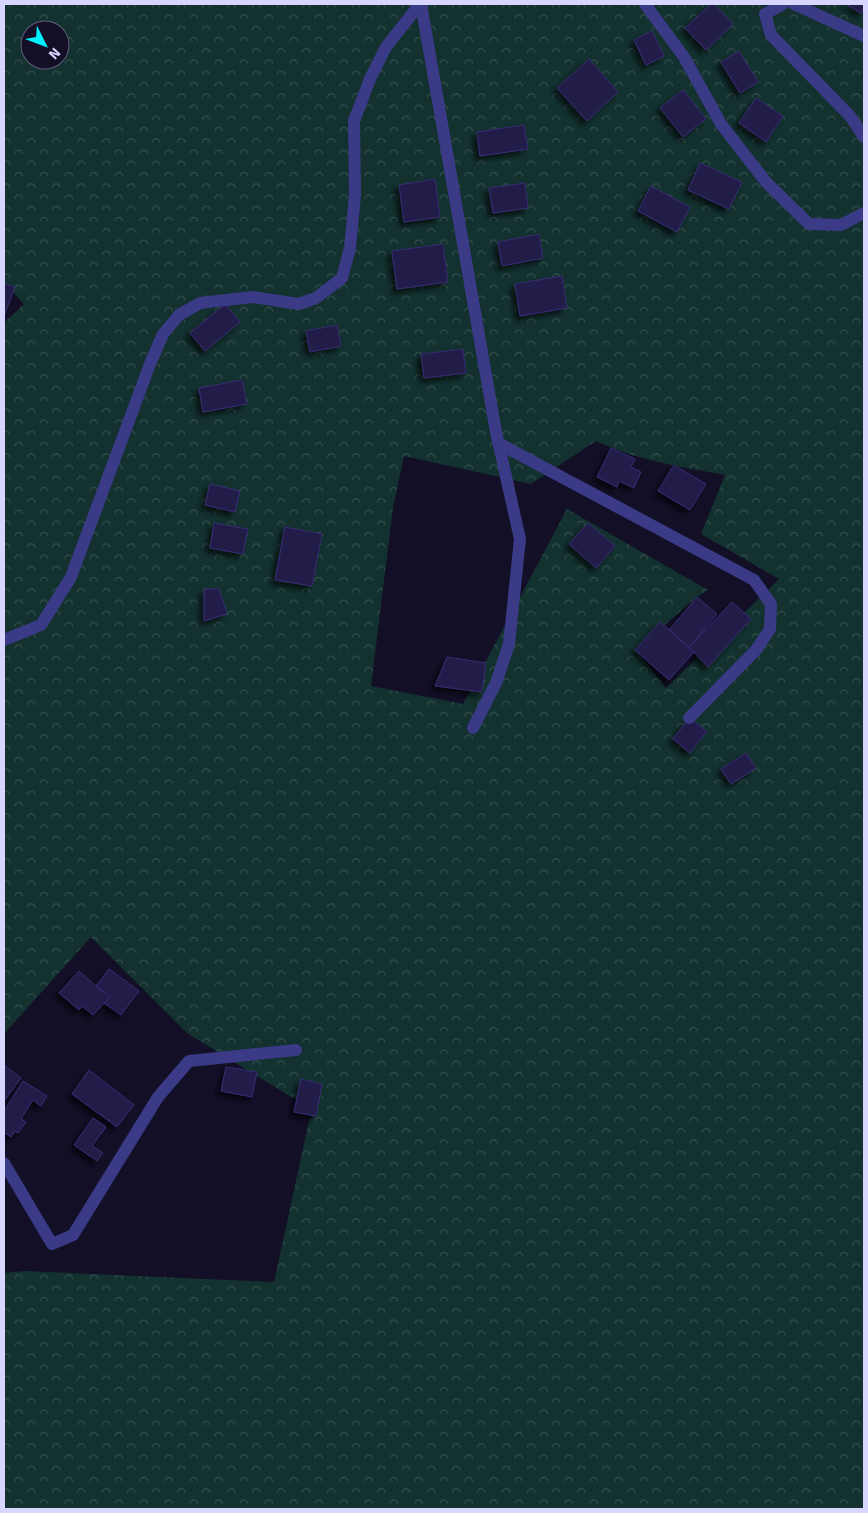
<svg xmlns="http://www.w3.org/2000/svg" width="868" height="1513" font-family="Signika,sans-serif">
  <defs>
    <pattern id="forest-crowns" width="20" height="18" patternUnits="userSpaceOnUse" patternTransform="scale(1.25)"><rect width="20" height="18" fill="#12312f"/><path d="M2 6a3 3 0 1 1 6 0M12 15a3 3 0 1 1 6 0" fill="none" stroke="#344e4e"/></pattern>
    <filter id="shadow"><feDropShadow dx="-4.5" dy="4.5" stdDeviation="2.5" flood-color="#0009"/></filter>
  </defs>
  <rect width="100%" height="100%" fill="#120f27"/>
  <path fill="url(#forest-crowns)" fill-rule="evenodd" d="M 4,4 L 864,4 L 864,1509 L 4,1509 L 4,1273 L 25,1271 L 274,1282 L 309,1121 L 314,1111 L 187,1033 L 91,937 L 4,1034 L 4,323 L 24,304 L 4,283 ZM 30,30 L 60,30 L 60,60 L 30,60 ZM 596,441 C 636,460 682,467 725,475 L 701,534 L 779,579 L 666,688 L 636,650 L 697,597 L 708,590 L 567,509 L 463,704 L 371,686 L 393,508 L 404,456 L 531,484 Z"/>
  <g fill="#231b48" stroke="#382d74" filter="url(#shadow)">
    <polygon points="711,4 714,4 733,24 706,50 685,28"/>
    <polygon points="846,4 864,4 864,8 861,13"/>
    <polygon points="652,31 664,56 646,65 634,40"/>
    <polygon points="739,51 758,82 740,93 721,62"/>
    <polygon points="589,59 618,92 587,121 557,88"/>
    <polygon points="683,90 706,119 683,137 660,108"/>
    <polygon points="756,98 783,116 766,142 739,123"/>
    <polygon points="524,125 528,149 480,156 477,132"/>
    <polygon points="700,163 742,182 729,209 688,190"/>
    <polygon points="435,179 440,217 404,222 399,185"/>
    <polygon points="525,183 528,208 493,213 489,188"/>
    <polygon points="651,186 690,207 677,232 638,211"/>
    <polygon points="539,234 543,258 502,266 498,242"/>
    <polygon points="443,244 448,282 397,289 392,251"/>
    <polygon points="562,276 567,308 520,316 515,284"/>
    <polygon points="4,283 15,287 4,316"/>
    <polygon points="225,304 240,322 205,351 190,333"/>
    <polygon points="337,325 341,346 310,352 306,331"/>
    <polygon points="463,349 466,373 424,378 421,354"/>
    <polygon points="242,380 247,404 203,412 199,388"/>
    <polygon points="611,448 635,459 631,467 641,472 634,488 619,481 617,487 597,477"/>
    <polygon points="674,465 706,484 690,510 658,491"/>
    <polygon points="210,484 240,491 235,512 205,505"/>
    <polygon points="214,523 248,529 243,554 210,548"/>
    <polygon points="588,523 615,546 596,568 569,544"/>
    <polygon points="285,527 322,534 312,586 275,580"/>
    <polygon points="204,589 219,589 227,614 204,621"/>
    <polygon points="697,597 717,614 689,647 669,630"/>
    <polygon points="732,602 751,619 708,667 689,647"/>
    <polygon points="660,622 694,652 669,680 635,650"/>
    <polygon points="447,657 486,663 482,692 435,686"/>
    <polygon points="689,718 707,731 690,753 673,739"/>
    <polygon points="746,753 756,768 731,784 721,769"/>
    <polygon points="109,969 139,991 121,1015 104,1003 110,996 96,986"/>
    <polygon points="79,971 109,998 93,1015 82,1006 79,1010 59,993"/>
    <polygon points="4,1065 21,1078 4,1101"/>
    <polygon points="226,1067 257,1072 252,1097 221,1091"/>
    <polygon points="89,1070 134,1105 117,1127 72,1094"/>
    <polygon points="301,1079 322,1084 316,1116 294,1112"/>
    <polygon points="23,1081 47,1096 41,1106 33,1100 21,1119 26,1122 18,1133 15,1131 11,1137 4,1132 4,1111"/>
    <polygon points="93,1118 106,1127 92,1146 103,1153 97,1161 74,1145"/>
  </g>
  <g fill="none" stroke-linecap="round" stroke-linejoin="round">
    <g stroke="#3a3a86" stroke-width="12">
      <polyline points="421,4 496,432 520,539 509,644 496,683 473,728"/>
      <polyline points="645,4 684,57 721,124 766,182 809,224 841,225 864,213"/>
      <polyline points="783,4 765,14 771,35 850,116 864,137"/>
      <polyline points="794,4 864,36"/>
      <polyline points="498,443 754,580 771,604 770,629 756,650 689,718"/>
      <polyline points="4,640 41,625 71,577 150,364 163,334 179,315 200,303 252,297 299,304 316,298 342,278 350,248 355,195 354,121 370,79 386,47 420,4"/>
      <polyline points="4,1163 52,1244 73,1235 158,1097 189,1061 296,1050"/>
    </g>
  </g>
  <rect width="868" height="1513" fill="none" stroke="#d8d5ff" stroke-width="10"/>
  <g transform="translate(45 45) rotate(132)"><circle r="24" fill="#120f27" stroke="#615e7d"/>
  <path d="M0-4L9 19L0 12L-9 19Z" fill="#01f0ff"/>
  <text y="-8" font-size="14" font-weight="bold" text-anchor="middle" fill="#d8d5ff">N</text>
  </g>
</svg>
